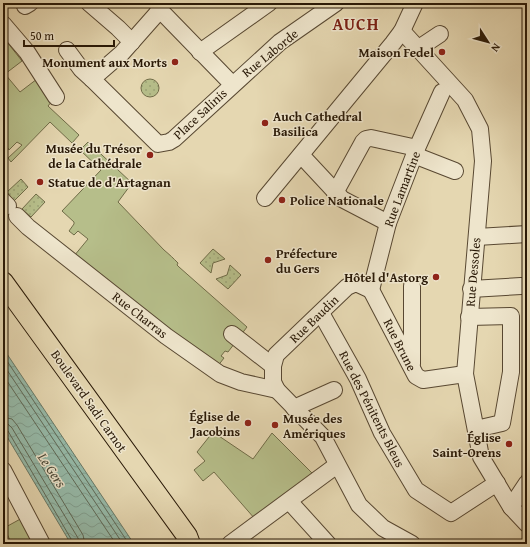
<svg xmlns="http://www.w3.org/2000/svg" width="530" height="547" font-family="'Gentium Book Plus',serif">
  <defs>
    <pattern id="grass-dots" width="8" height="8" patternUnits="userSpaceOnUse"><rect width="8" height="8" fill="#b6be8a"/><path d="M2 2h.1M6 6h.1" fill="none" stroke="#9ca376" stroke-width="1.8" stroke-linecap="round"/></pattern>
    <pattern id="water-waves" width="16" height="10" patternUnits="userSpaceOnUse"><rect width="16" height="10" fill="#96baa9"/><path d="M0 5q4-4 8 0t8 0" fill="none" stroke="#819f90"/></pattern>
  </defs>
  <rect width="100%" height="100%" fill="#e5d7b1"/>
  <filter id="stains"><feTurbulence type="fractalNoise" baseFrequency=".005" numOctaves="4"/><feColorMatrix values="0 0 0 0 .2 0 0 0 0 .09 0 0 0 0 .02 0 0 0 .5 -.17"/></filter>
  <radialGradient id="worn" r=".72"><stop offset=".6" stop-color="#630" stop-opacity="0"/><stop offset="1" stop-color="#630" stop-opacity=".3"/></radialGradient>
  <g fill="url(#grass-dots)" stroke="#706c48">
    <circle cx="150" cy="88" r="9"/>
    <polygon points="21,179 28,187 14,201 7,192"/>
    <polygon points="36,194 45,202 31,217 22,209"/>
    <polygon points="213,249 225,259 213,263 211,273 200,263"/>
    <polygon points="230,265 241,275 228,289 216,279 227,275"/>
  </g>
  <g fill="#b6be8a" stroke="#706c48">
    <polygon points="3,37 22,61 5,74 20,92 37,79 52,101 48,106 79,135 72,143 50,122 11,162 8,158 22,145 17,142 9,150 8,148 3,151"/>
    <path d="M 88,142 L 132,183 L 118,202 L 164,250 C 170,255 173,258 178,263 L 177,265 L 179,267 L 247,327 L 228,352 L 225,351 L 221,356 L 224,358 L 217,367 L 74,256 L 88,239 L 78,231 L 74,235 L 69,231 L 74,224 L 74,222 L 62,211 L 101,170 L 80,150 Z"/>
    <polygon points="213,432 253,459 272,433 314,475 255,519 214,472 203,481 194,470 205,461 197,452"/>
    <polygon points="24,517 38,544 12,544 4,528"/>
  </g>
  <polygon fill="url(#water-waves)" stroke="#6a7a68" points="3,348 134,544 71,544 3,430"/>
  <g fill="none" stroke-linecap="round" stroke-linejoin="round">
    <g stroke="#606a58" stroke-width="1">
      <polyline points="3,355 129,544"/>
      <polyline points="3,364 123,544"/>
      <polyline points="3,375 116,544"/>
      <polyline points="3,417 12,419 17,425 83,535 85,544"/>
      <polyline points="3,423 8,424 12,428 78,538 79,544"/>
      <polyline points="3,428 8,431 74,544"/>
    </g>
    <defs>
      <g id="minor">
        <polyline points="89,3 118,28 132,42"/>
        <polyline points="157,3 160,10 232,84"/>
        <polyline points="25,6 30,3"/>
        <polyline points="160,10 122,53 92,79 158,144 169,142 174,139 280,42 336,3"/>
        <polyline points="3,24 27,52 56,97"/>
        <polyline points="402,31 465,100 480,129 483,161 465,374 481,457 511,507 527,524"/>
        <polyline points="419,48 440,34"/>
        <polyline points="67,50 81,69 92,79"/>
        <polyline points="200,52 269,3"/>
        <polyline points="301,155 342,199 388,223"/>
        <polyline points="414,155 455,171"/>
        <polyline points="335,193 363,142 366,139 371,138 417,148"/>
        <polyline points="265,198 393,43 402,31 415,3"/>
        <polyline points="3,201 8,206"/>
        <polyline points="17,216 28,227 166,336 220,374 241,382 277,390"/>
        <polyline points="477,237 527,234"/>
        <polyline points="471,289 521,286"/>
        <polyline points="371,290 356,283 347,287 276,355 273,366 273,382 277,390 323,437 359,505 383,528 412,544"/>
        <polyline points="371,290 388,223 417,148 442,92"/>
        <polyline points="371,290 416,376 423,380 465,374"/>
        <polyline points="321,313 358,379 382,433 416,490 451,513 497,483"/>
        <polyline points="469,317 511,316 511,372 502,423 476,429"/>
        <polyline points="232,334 273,366"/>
        <polyline points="412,364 412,286"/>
        <polyline points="294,408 334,390"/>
        <polyline points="3,470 42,544"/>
        <polyline points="289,501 328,544"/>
        <polyline points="511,507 527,483"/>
        <polyline points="230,544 337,465"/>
      </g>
      <polyline id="major" points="3,282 187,536 190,544"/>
    </defs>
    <use href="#minor" stroke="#584832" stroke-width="18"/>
    <use href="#major" stroke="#291907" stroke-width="22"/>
    <use href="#minor" stroke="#eee5cc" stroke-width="16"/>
    <use href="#major" stroke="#e5d7b1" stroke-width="20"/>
  </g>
  <g fill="#8f2418" stroke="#eee5cc" stroke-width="1.5">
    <circle cx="442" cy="52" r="4"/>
    <circle cx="175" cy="62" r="4"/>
    <circle cx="265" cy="123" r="4"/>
    <circle cx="150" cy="155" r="4"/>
    <circle cx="40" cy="182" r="4"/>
    <circle cx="282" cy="200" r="4"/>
    <circle cx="268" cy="260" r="4"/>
    <circle cx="436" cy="277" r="4"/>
    <circle cx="248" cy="423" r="4"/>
    <circle cx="275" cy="425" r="4"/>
    <circle cx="509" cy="444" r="4"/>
  </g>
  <g text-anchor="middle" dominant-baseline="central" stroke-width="3" stroke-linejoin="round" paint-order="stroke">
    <g font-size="13" font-weight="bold" fill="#291907" stroke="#eee5cc" text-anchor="end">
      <text x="434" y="52">Maison Fedel</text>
      <text x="167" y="62">Monument aux Morts</text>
      <text x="273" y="116" text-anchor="start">Auch Cathedral<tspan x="273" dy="15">Basilica</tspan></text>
      <text x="142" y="148">Musée du Trésor<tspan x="142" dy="15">de la Cathédrale</tspan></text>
      <text x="48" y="182" text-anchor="start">Statue de d'Artagnan</text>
      <text x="290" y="200" text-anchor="start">Police Nationale</text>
      <text x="276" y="253" text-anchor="start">Préfecture<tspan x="276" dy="15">du Gers</tspan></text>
      <text x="428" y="277">Hôtel d'Astorg</text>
      <text x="240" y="416">Église de<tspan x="240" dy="15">Jacobins</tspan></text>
      <text x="283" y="418" text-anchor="start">Musée des<tspan x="283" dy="15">Amériques</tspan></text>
      <text x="501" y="437">Église<tspan x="501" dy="15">Saint-Orens</tspan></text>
    </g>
    <g font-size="13" fill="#291907" stroke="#eee5cc">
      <text transform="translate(270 53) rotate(-39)">Rue Laborde</text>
      <text transform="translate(200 114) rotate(-43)">Place Salinis</text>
      <text transform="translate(402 189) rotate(-69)">Rue Lamartine</text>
      <text transform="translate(473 272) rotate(-85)">Rue Dessoles</text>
      <text transform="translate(140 315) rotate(38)">Rue Charras</text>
      <text transform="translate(314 319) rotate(-44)">Rue Baudin</text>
      <text transform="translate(400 345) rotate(63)">Rue Brune</text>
      <text transform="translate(89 401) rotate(55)">Boulevard Sadi Carnot</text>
      <text transform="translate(372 409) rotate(63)">Rue des Pénitents Bleus</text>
    </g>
    <g font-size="14" font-style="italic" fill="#4a4938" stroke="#eee5cc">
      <text transform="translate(52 470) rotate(56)">Le Gers</text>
    </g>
    <g font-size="17" font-weight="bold" letter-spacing="1" fill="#7a1f14" stroke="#eee5cc">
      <text x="356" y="23">AUCH</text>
    </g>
  </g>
  <rect width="530" height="547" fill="none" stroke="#e5d7b1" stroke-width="16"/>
  <rect x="4" y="4" width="522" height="539" fill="none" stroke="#291907" stroke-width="2"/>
  <rect x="8" y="8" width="514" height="531" fill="none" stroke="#291907"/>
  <g transform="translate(488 42) rotate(126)" stroke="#eee5cc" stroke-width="3" paint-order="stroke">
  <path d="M0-3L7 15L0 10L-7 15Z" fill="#291907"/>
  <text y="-6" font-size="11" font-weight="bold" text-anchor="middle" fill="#291907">N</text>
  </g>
  <path d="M24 40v6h90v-6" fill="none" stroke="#291907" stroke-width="2"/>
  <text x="30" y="40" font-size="12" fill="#291907" stroke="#eee5cc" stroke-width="3" paint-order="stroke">50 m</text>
  <rect width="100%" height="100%" filter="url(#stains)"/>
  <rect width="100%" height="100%" fill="url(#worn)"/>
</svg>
